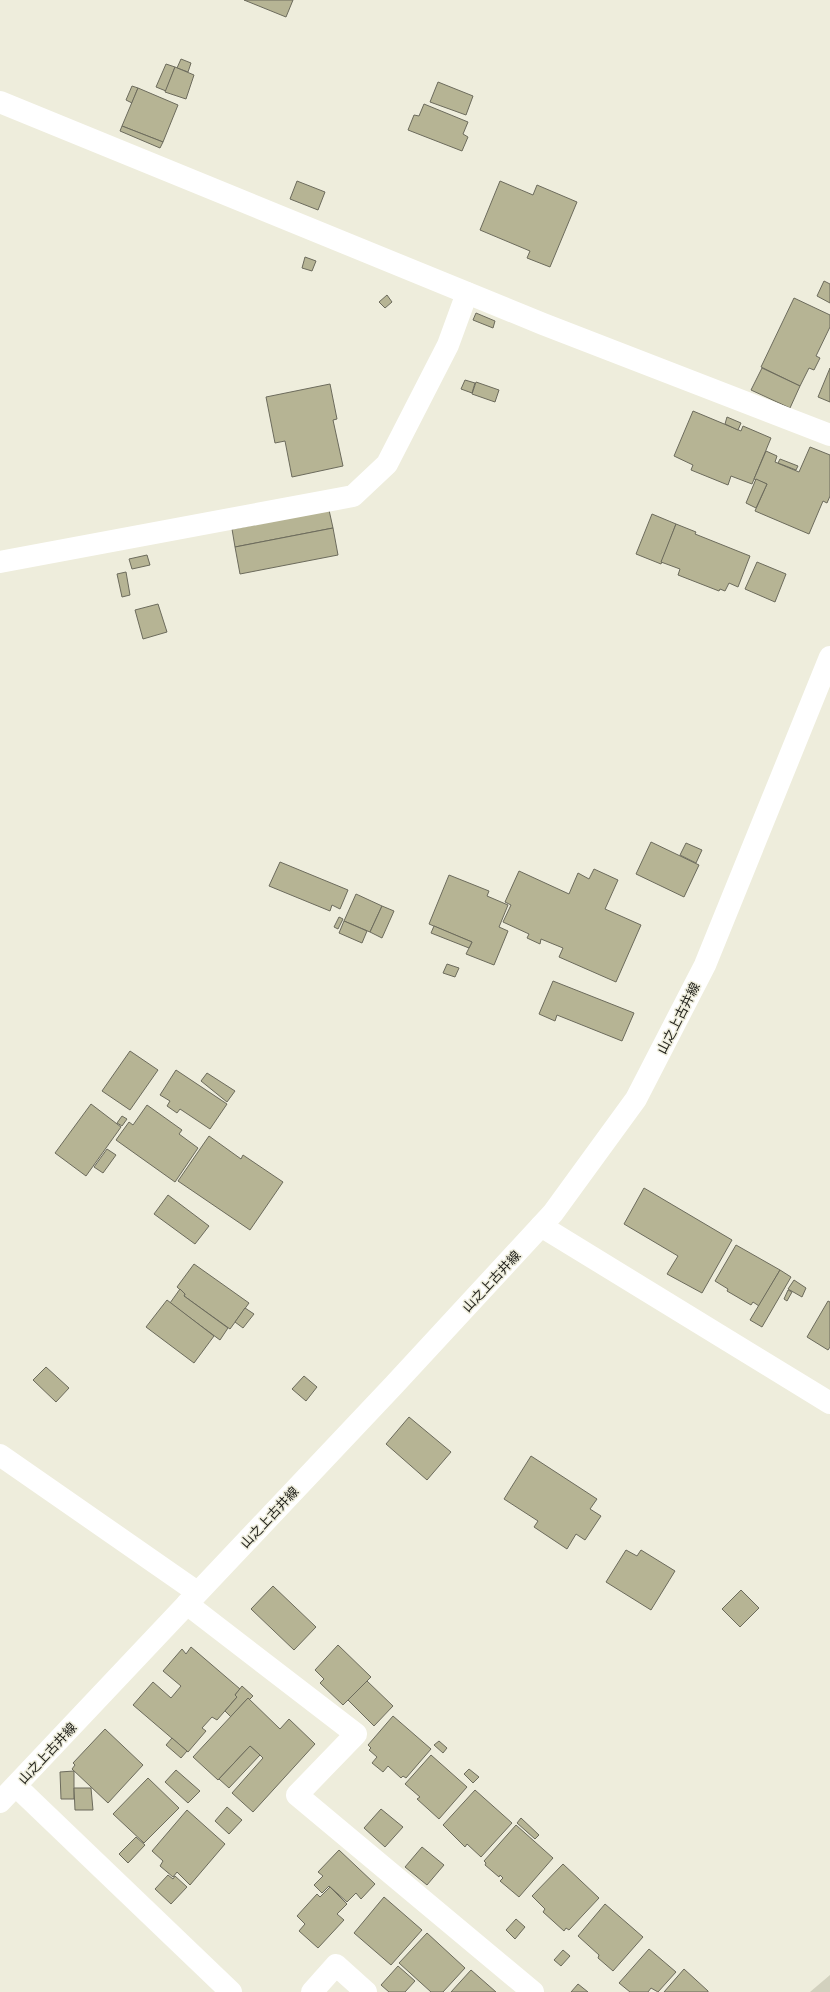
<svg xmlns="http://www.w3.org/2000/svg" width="830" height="1992" font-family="'Open Sans','Noto Sans JP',sans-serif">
  <rect width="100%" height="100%" fill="#eeeddc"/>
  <polygon fill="#d2d1be" points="830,1975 830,1992 810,1992"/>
  <g fill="#b6b494" stroke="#6c6b5c">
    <polygon points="244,0 293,0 286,17"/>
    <polygon points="181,59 191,63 188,72 177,68"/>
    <polygon points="166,64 175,67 166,91 156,87"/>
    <polygon points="175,67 194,75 186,99 165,92"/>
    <polygon points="438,82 473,96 466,115 430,102"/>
    <polygon points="132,86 138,88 132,103 126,100"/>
    <polygon points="138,88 178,105 163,142 122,126"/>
    <polygon points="424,104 468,122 463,134 468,137 462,151 408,130 414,115 419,116"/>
    <polygon points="122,126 163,142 160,148 120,131"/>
    <polygon points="297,181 325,192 318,210 290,199"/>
    <polygon points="500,181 533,195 537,185 577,202 550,267 527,258 530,251 480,230"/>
    <polygon points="305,257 316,261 312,271 302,268"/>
    <polygon points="824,281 830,284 830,303 817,296"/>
    <polygon points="387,295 392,302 385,308 379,302"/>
    <polygon points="794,298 830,315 830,327 816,356 820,358 814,370 809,368 800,386 761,367"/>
    <polygon points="476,313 495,321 493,328 473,320"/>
    <polygon points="762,368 800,386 790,408 751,390"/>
    <polygon points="830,368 830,402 818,397"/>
    <polygon points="465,380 475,383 472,393 461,389"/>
    <polygon points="476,382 499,390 495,402 472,394"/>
    <polygon points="330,384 337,419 333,420 343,466 292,477 285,441 275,443 266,397"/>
    <polygon points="693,411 741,431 743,426 771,438 752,484 731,476 728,485 691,470 693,465 674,456"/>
    <polygon points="727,417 741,423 738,430 725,424"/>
    <polygon points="810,447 830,455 830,496 827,503 823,501 809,534 755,511 767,484 754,479 766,451 777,456 775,462 799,472"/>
    <polygon points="780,459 798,466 796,470 778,463"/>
    <polygon points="756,479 767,484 756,508 746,503"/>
    <polygon points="329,510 333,528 235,547 232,529"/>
    <polygon points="652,514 676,524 661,564 636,554"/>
    <polygon points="676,524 696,532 695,534 750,556 738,587 729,583 725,591 720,589 719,591 678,575 680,569 661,562"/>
    <polygon points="333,528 338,555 240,574 235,547"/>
    <polygon points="147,555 150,565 132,569 129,559"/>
    <polygon points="757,562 786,574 775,602 745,589"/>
    <polygon points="126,572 130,595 122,597 117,574"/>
    <polygon points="158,604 167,632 143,639 135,610"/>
    <polygon points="651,842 699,865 684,897 636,874"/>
    <polygon points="686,843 702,850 696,863 680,855"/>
    <polygon points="280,862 348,890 340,909 332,905 330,911 269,886"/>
    <polygon points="594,869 618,880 605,909 641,925 616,982 559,957 563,948 541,939 540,944 527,938 529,934 503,922 511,905 505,902 519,871 569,894 578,873 589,879"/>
    <polygon points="449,875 489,891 487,896 508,905 499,927 508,931 494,965 466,954 472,942 429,924"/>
    <polygon points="356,894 382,906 370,932 344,921"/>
    <polygon points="382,906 394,911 382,938 370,932"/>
    <polygon points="339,917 343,919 338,929 334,927"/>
    <polygon points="344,921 367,931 362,943 339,933"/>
    <polygon points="434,926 472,942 469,948 431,933"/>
    <polygon points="447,964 459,968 455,977 443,973"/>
    <polygon points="553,981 634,1013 622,1041 557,1015 555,1021 539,1014"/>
    <polygon points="130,1051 158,1070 130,1110 102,1091"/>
    <polygon points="176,1070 227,1104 210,1129 180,1109 177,1113 167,1106 170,1101 160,1095"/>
    <polygon points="207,1073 235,1091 227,1102 201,1081"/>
    <polygon points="91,1104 121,1127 86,1176 55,1153"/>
    <polygon points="147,1105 182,1130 179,1134 198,1148 175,1182 116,1140 129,1122 133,1125"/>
    <polygon points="122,1116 127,1119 122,1126 117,1123"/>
    <polygon points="209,1136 241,1159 243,1155 283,1182 250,1230 178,1181"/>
    <polygon points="107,1149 116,1155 103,1173 94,1167"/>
    <polygon points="644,1188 732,1240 702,1293 667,1274 678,1256 624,1224"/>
    <polygon points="168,1195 209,1226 195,1244 154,1214"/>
    <polygon points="736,1245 780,1270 759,1306 753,1302 751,1305 727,1291 728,1289 715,1281"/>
    <polygon points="194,1264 249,1303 230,1329 184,1296 185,1294 177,1287"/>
    <polygon points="780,1270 791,1277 762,1327 750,1320"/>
    <polygon points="794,1280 806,1288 802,1297 788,1289"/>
    <polygon points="180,1289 185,1294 184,1296 228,1328 220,1340 170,1303"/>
    <polygon points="788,1290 792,1292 787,1301 784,1299"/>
    <polygon points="167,1300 214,1336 194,1363 146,1327"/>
    <polygon points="828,1301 830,1302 830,1347 828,1350 807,1337"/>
    <polygon points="245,1308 254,1314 243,1328 235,1322"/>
    <polygon points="46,1367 69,1388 56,1402 33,1380"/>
    <polygon points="304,1376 317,1387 306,1401 292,1389"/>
    <polygon points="409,1417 451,1452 427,1480 386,1444"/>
    <polygon points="531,1456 597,1499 590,1509 601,1516 585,1540 576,1534 567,1549 534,1527 538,1521 504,1499"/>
    <polygon points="626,1550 637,1556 641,1550 675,1571 651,1610 606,1582"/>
    <polygon points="273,1586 316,1627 294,1650 251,1609"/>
    <polygon points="741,1590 759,1608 740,1627 722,1609"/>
    <polygon points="338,1645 371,1677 343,1705 320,1683 324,1679 315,1670"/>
    <polygon points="191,1647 240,1689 235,1695 237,1697 217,1720 212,1717 202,1728 206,1731 188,1752 133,1705 153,1682 171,1698 181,1686 163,1671 182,1649 186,1654"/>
    <polygon points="367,1681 393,1706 374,1726 348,1700"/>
    <polygon points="242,1686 253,1696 249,1700 248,1698 231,1717 225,1711 237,1697 235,1695"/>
    <polygon points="248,1698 280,1729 289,1719 315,1744 253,1812 232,1793 263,1758 260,1755 250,1746 218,1780 193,1757"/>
    <polygon points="393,1716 431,1749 406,1778 403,1776 401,1778 388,1766 383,1772 372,1763 377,1757 369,1750 371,1748 368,1745"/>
    <polygon points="105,1729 143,1765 108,1803 72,1769 75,1765 73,1763"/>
    <polygon points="172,1738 187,1751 181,1758 166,1745"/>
    <polygon points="439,1741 447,1748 443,1753 434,1745"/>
    <polygon points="250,1746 260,1755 229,1788 219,1779"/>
    <polygon points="431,1755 467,1787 439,1819 417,1799 420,1797 405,1784"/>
    <polygon points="469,1769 479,1777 473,1783 464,1774"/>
    <polygon points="176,1770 200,1791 188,1803 165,1782"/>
    <polygon points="74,1771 74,1799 61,1799 60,1772"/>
    <polygon points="148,1778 179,1808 144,1843 113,1814"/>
    <polygon points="74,1788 91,1788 93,1810 75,1810"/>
    <polygon points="475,1790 512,1823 481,1857 467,1844 465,1847 443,1825"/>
    <polygon points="227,1807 242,1820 229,1834 215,1821"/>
    <polygon points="381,1809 403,1827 385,1847 364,1828"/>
    <polygon points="187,1810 225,1844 190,1885 177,1872 173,1877 160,1866 163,1861 152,1851"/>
    <polygon points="521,1818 539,1835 535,1839 517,1823"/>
    <polygon points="516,1825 553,1858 519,1897 500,1881 503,1878 500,1875 499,1877 485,1865 486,1863 484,1861"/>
    <polygon points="136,1837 145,1845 128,1863 119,1854"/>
    <polygon points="422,1847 444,1865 427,1885 405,1867"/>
    <polygon points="339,1850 375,1884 361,1899 356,1893 347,1902 329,1886 322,1893 314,1885 323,1876 318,1872"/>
    <polygon points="563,1864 599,1898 569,1930 566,1928 564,1931 543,1912 545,1909 532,1896"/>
    <polygon points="168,1875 173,1879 175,1876 187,1887 171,1904 155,1889"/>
    <polygon points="330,1887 347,1904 337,1914 344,1920 318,1948 299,1931 305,1924 297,1916 317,1894 320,1897"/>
    <polygon points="384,1897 422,1930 391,1965 354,1933"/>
    <polygon points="605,1904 643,1937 613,1971 598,1958 599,1955 578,1936"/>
    <polygon points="516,1919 525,1927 515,1939 506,1930"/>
    <polygon points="427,1933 465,1968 443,1992 431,1992 399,1963"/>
    <polygon points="649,1949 676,1972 658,1992 651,1988 648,1992 630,1992 619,1983"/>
    <polygon points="563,1950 570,1956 561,1966 554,1960"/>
    <polygon points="398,1966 415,1981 405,1992 389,1992 381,1985"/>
    <polygon points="684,1969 708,1991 708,1992 664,1992"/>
    <polygon points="471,1970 496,1992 451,1992"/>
    <polygon points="578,1984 588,1992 571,1992"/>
  </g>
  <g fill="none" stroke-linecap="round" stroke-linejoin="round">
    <g stroke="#fff" stroke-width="22">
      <polyline points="0,102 543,324 830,435"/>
      <polyline points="0,562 353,496 387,464 448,345 467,293"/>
      <polyline points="541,1226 830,1403"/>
      <polyline points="187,1604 356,1734 297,1795 533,1992"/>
      <polyline points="16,1786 231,1992"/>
      <polyline points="312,1992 336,1965 366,1992"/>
    </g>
    <polyline stroke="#fff" stroke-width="22" points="0,1455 197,1592"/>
    <polyline stroke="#fff" stroke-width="22" points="0,1802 394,1385 553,1213 636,1099 705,965 830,657"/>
  </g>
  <g text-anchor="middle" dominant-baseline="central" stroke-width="3" stroke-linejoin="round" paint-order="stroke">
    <g font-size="13" fill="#22221c" stroke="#eeeddc">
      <text transform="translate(678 1018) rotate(-63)">山之上古井線</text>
      <text transform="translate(491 1281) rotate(-47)">山之上古井線</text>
      <text transform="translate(269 1517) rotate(-47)">山之上古井線</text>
      <text transform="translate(47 1753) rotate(-47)">山之上古井線</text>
    </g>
  </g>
</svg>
